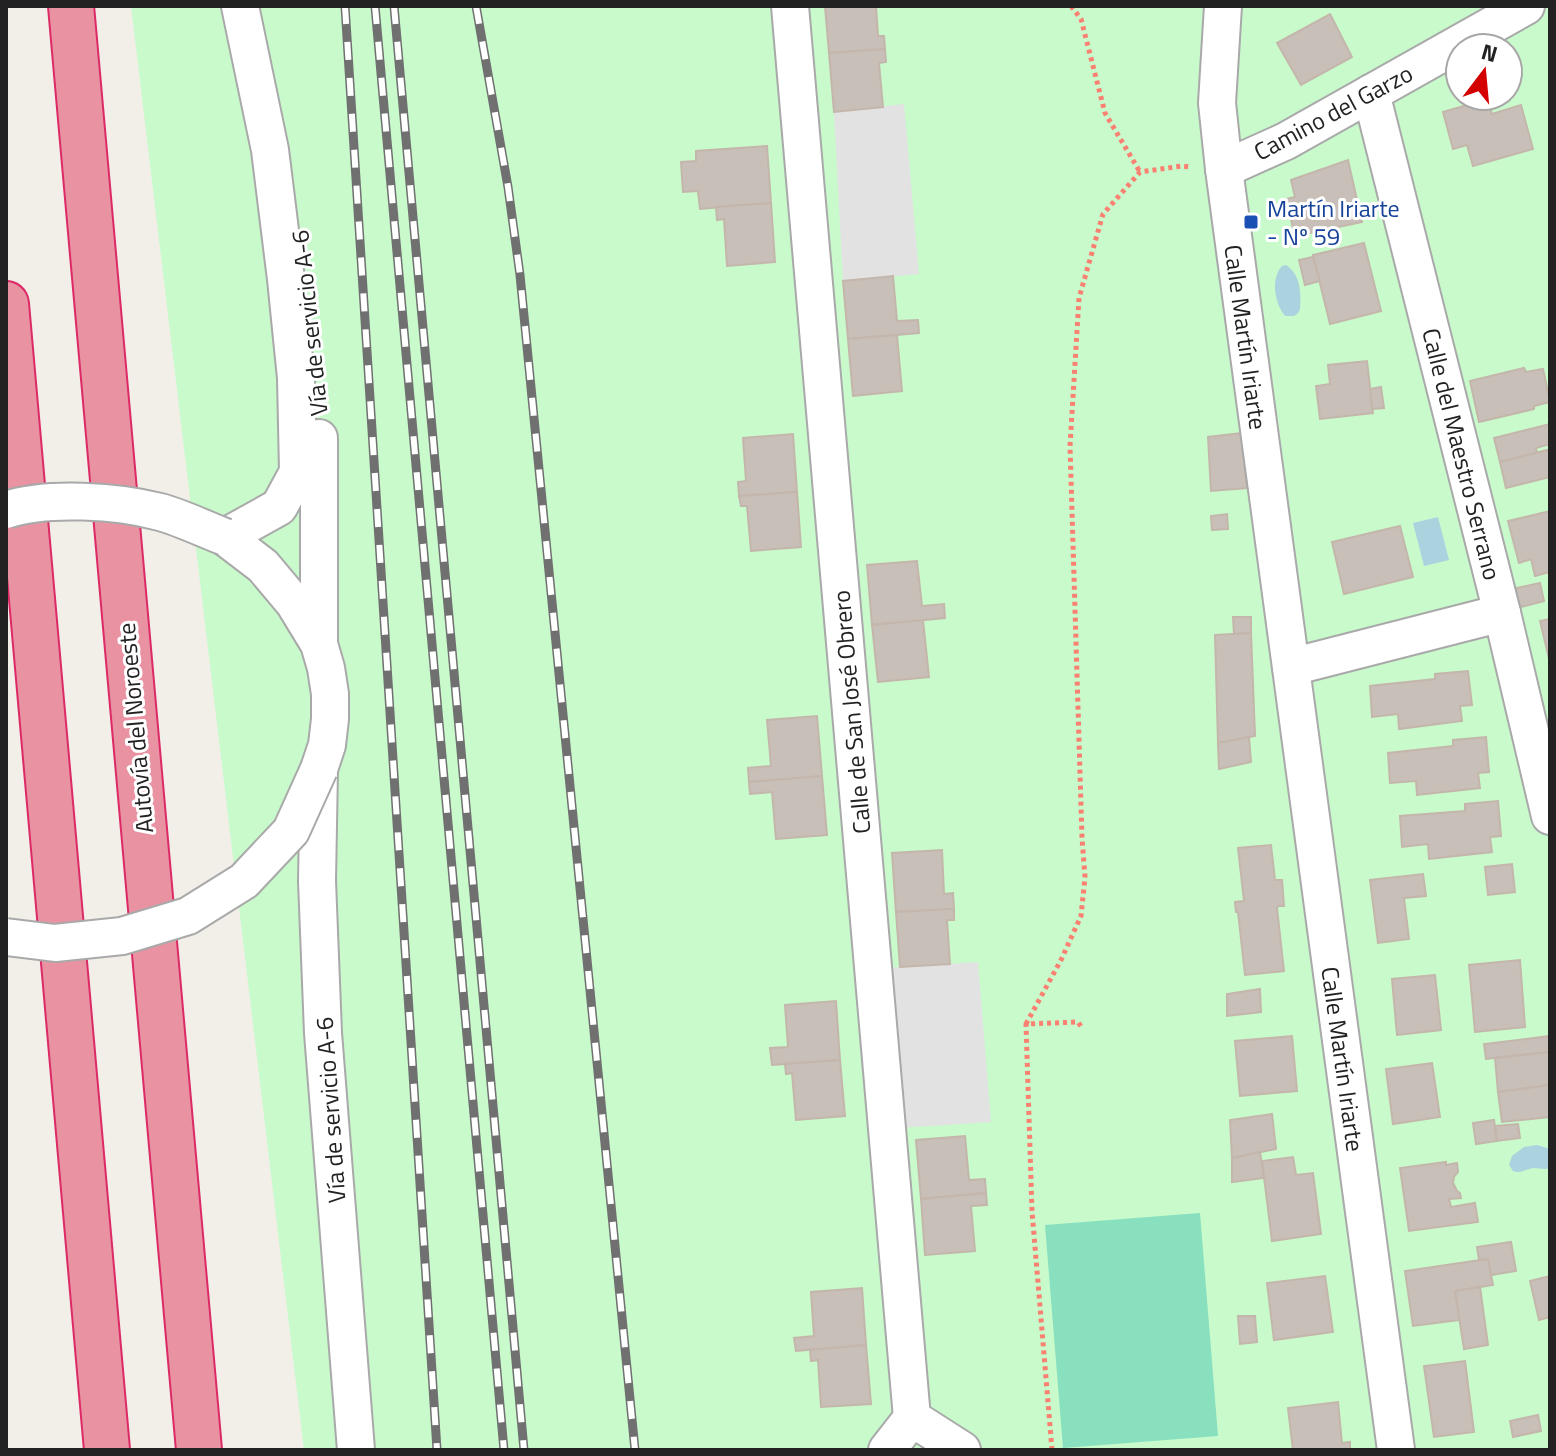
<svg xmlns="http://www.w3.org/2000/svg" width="1556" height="1456" font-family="'Titillium Web',sans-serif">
  <rect width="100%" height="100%" fill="#f2efe9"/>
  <path fill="#c8facc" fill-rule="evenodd" d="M 131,6 L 1550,6 L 1550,1450 L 304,1450 ZM 1460,48 L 1508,48 L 1508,96 L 1460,96 Z"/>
  <polygon fill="#88e0be" points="1200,1213 1218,1436 1063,1448 1045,1225"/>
  <g fill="#e2e2e2">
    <polygon points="904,104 919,274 843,281 834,112"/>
    <polygon points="978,962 991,1122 899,1128 886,968"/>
  </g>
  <g fill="#aad3df">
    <path d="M 1286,265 C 1301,275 1301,293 1300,309 L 1298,313 L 1294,316 L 1285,316 C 1275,304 1270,279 1282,266 Z"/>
    <polygon points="1438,517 1449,560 1424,566 1413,523"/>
    <path d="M 1537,1145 L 1550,1149 L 1550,1168 C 1544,1170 1540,1168 1534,1168 C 1525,1169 1522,1174 1513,1171 L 1509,1165 L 1512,1156 L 1524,1147 Z"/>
  </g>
  <g fill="#c7bfb8" stroke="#c4b6ab" stroke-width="2">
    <polygon points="825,6 876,6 878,36 884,36 885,49 829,53"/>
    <polygon points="1330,14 1352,57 1301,85 1277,43"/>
    <polygon points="885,49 886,62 879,63 883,107 834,112 829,53"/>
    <polygon points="1488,99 1492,114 1521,105 1533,149 1473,166 1467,145 1453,149 1443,112"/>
    <polygon points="767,146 771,203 700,209 698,191 683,192 681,162 696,161 696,151"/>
    <polygon points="1348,160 1362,222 1295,236 1286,199 1295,197 1291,180"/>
    <polygon points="771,203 775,262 727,266 724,219 717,220 716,207"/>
    <polygon points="1364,243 1381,311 1330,324 1313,255"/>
    <polygon points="1313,257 1320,281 1305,285 1299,260"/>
    <polygon points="893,276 897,321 918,320 919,333 848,339 843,281"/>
    <polygon points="897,335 902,391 853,396 848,339"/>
    <polygon points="1367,361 1373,413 1320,419 1316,386 1330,384 1328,365"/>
    <polygon points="1524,368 1526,372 1543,369 1550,402 1534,406 1534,409 1479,422 1470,381"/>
    <polygon points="1381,387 1384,408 1372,409 1370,389"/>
    <polygon points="1550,424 1550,444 1536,448 1537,453 1500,462 1494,438"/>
    <polygon points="1241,433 1247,488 1211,491 1208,437"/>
    <polygon points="793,434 797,492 739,496 738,482 746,481 743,438"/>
    <polygon points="1547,450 1550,455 1550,477 1506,488 1500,462"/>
    <polygon points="797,492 801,547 751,551 747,506 741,506 739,496"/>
    <polygon points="1550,511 1550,572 1535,576 1531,559 1519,563 1508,521"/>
    <polygon points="1227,514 1228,529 1212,530 1211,516"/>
    <polygon points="1400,526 1413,577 1344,594 1332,542"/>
    <polygon points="917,561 922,606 944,604 945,618 872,625 867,565"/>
    <polygon points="1540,583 1544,601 1517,608 1512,589"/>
    <polygon points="1233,617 1251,617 1251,633 1234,634"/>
    <polygon points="1550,619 1550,663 1540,621"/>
    <polygon points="923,620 929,677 878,682 872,625"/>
    <polygon points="1251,633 1255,736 1218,743 1215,635"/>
    <polygon points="1468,671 1472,705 1460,706 1462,721 1399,729 1398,714 1372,717 1370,686 1435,679 1435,674"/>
    <polygon points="817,716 822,776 749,782 748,768 771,766 767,720"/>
    <polygon points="1249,737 1251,762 1219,769 1218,743"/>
    <polygon points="1486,737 1489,772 1478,773 1480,788 1417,795 1416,781 1390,783 1388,753 1453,746 1453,740"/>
    <polygon points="822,776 827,835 776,839 772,792 750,794 749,782"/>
    <polygon points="1498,801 1501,836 1490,837 1492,852 1429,859 1428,844 1402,847 1400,816 1465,811 1465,804"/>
    <polygon points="1271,845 1275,880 1282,880 1284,906 1278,906 1277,908 1284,971 1245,975 1238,912 1236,912 1235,902 1244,901 1238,848"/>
    <polygon points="942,850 944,894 953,893 954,909 896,912 892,853"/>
    <polygon points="1512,864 1515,892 1488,895 1485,867"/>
    <polygon points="1423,874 1426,896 1404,898 1409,939 1378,943 1370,880"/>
    <polygon points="954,909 954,920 947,920 950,964 900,967 896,912"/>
    <polygon points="1520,960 1525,1027 1475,1032 1469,965"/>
    <polygon points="1435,975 1441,1030 1397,1035 1392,979"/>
    <polygon points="1260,989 1261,1012 1227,1016 1227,994"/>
    <polygon points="836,1001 840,1060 772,1065 770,1048 788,1047 785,1005"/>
    <polygon points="1292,1036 1297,1091 1240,1096 1235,1041"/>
    <polygon points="1550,1036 1550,1052 1486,1059 1484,1044"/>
    <polygon points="1550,1052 1550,1085 1498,1092 1495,1058"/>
    <polygon points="840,1060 845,1116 796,1120 792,1073 786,1074 785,1064"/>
    <polygon points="1432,1063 1440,1117 1393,1124 1386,1069"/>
    <polygon points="1550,1085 1550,1117 1502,1122 1498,1092"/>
    <polygon points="1272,1114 1276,1149 1232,1158 1230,1120"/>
    <polygon points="1494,1120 1497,1141 1476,1144 1473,1123"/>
    <polygon points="1518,1124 1520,1138 1497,1141 1495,1126"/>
    <polygon points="965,1136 969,1180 985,1179 986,1193 921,1199 916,1140"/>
    <polygon points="1260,1152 1264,1178 1232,1182 1232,1158"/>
    <polygon points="1293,1157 1296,1175 1313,1173 1321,1234 1272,1241 1262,1161"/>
    <polygon points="1446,1162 1446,1165 1457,1163 1458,1172 1454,1177 1453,1183 1457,1191 1460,1193 1461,1198 1449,1199 1451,1207 1475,1203 1478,1222 1409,1231 1400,1168"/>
    <polygon points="986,1193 987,1205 971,1206 975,1251 925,1255 921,1199"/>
    <polygon points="1511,1242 1516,1271 1491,1275 1488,1259 1479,1260 1477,1247"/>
    <polygon points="1488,1259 1493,1285 1455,1291 1460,1320 1413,1326 1405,1271"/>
    <polygon points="1325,1276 1333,1332 1274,1340 1267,1283"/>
    <polygon points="1550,1276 1550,1317 1539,1320 1530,1281"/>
    <polygon points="1480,1287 1488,1345 1464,1349 1455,1291"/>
    <polygon points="862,1288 866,1345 796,1351 794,1338 814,1336 811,1292"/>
    <polygon points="1238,1316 1255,1316 1257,1342 1240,1344"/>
    <polygon points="866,1345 871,1404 821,1407 818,1360 811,1361 810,1350"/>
    <polygon points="1465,1361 1474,1432 1434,1437 1424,1366"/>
    <polygon points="1338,1402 1342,1443 1350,1442 1350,1450 1293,1450 1288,1408"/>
    <polygon points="1538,1415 1541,1431 1513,1437 1510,1421"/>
  </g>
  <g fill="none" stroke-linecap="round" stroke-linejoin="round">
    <defs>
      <g id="minor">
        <polyline points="240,6 270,150 286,279 296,378 298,472 279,507 225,537 263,566 294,603 319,644 326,668 330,694 330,719 327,745 319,769 317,881 323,1033 356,1450"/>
        <polyline points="790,6 912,1418"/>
        <polyline points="1223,6 1217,103 1224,169 1396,1450"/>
        <polyline points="1371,93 1502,613 1550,816"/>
        <polyline points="1224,169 1286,141 1526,6"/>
        <polyline points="319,643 319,438"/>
        <polyline points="1291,667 1502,613"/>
        <polyline points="912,1418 962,1450"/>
        <polyline points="887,1450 912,1418"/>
      </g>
      <g id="highway">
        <polyline points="71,6 199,1450"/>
        <polyline points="6,304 107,1450"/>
      </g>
    </defs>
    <use href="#minor" stroke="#a9a9a9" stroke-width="40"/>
    <use href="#highway" stroke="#dc2a67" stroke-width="48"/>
    <g stroke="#fa8072" stroke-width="5" stroke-dasharray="4 4" stroke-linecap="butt">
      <polyline points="1071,6 1081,19 1105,113 1140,172"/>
      <polyline points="1026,1024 1061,960 1081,916 1085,877 1082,838 1070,446 1079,298 1103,214 1140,172 1182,166 1191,167"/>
      <polyline points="1052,1450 1032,1211 1026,1024 1078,1022 1082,1028"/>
    </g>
    <use href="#minor" stroke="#fff" stroke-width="36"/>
    <use href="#highway" stroke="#e892a2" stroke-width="44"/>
    <defs>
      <g id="rail">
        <polyline points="345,6 437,1450"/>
        <polyline points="375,6 504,1450"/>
        <polyline points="394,6 524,1450"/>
        <polyline points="476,6 508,187 520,275 635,1450"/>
      </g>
    </defs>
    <use href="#rail" stroke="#707070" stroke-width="9"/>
    <use href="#rail" stroke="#fff" stroke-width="6" stroke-dasharray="18" stroke-linecap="butt"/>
    <defs>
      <g id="minor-bridge">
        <path d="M 6,510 C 47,496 119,501 160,512 C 182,518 204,529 225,537"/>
        <polyline points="6,937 55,943 122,936 188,916 244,881 291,831 319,769"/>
      </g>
    </defs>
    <use href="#minor-bridge" stroke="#a9a9a9" stroke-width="40" stroke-linecap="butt"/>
    <use href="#minor-bridge" stroke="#fff" stroke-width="36"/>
  </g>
  <rect fill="#1a4fb4" stroke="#fff" stroke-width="3" x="1243" y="214" width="16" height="16" rx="4"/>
  <g text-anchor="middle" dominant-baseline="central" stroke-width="6" stroke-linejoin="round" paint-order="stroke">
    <g font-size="24" fill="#222" stroke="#fff">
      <text transform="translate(1333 112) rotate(-28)">Camino del Garzo</text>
      <text transform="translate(309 323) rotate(-96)">Vía de servicio A-6</text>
      <text transform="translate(1246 337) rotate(82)">Calle Martín Iriarte</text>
      <text transform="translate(1462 454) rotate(76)">Calle del Maestro Serrano</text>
      <text transform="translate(851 712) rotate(-95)">Calle de San José Obrero</text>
      <text transform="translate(135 728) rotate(-95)">Autovía del Noroeste</text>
      <text transform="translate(1343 1059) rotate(82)">Calle Martín Iriarte</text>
      <text transform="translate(330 1110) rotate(-94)">Vía de servicio A-6</text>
    </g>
    <g font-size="24" fill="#164399" stroke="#fff" text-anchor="start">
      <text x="1267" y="208">Martín Iriarte<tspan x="1267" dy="28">- Nº 59</tspan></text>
    </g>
  </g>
  <rect width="1556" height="1456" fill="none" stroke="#222222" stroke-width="16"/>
  <g transform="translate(1484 72) rotate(16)"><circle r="38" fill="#ffffff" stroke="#a7a7a7" stroke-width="2"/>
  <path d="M0-6L14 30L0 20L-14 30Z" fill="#d40000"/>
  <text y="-12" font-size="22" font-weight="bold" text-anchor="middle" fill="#222222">N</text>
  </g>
</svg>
